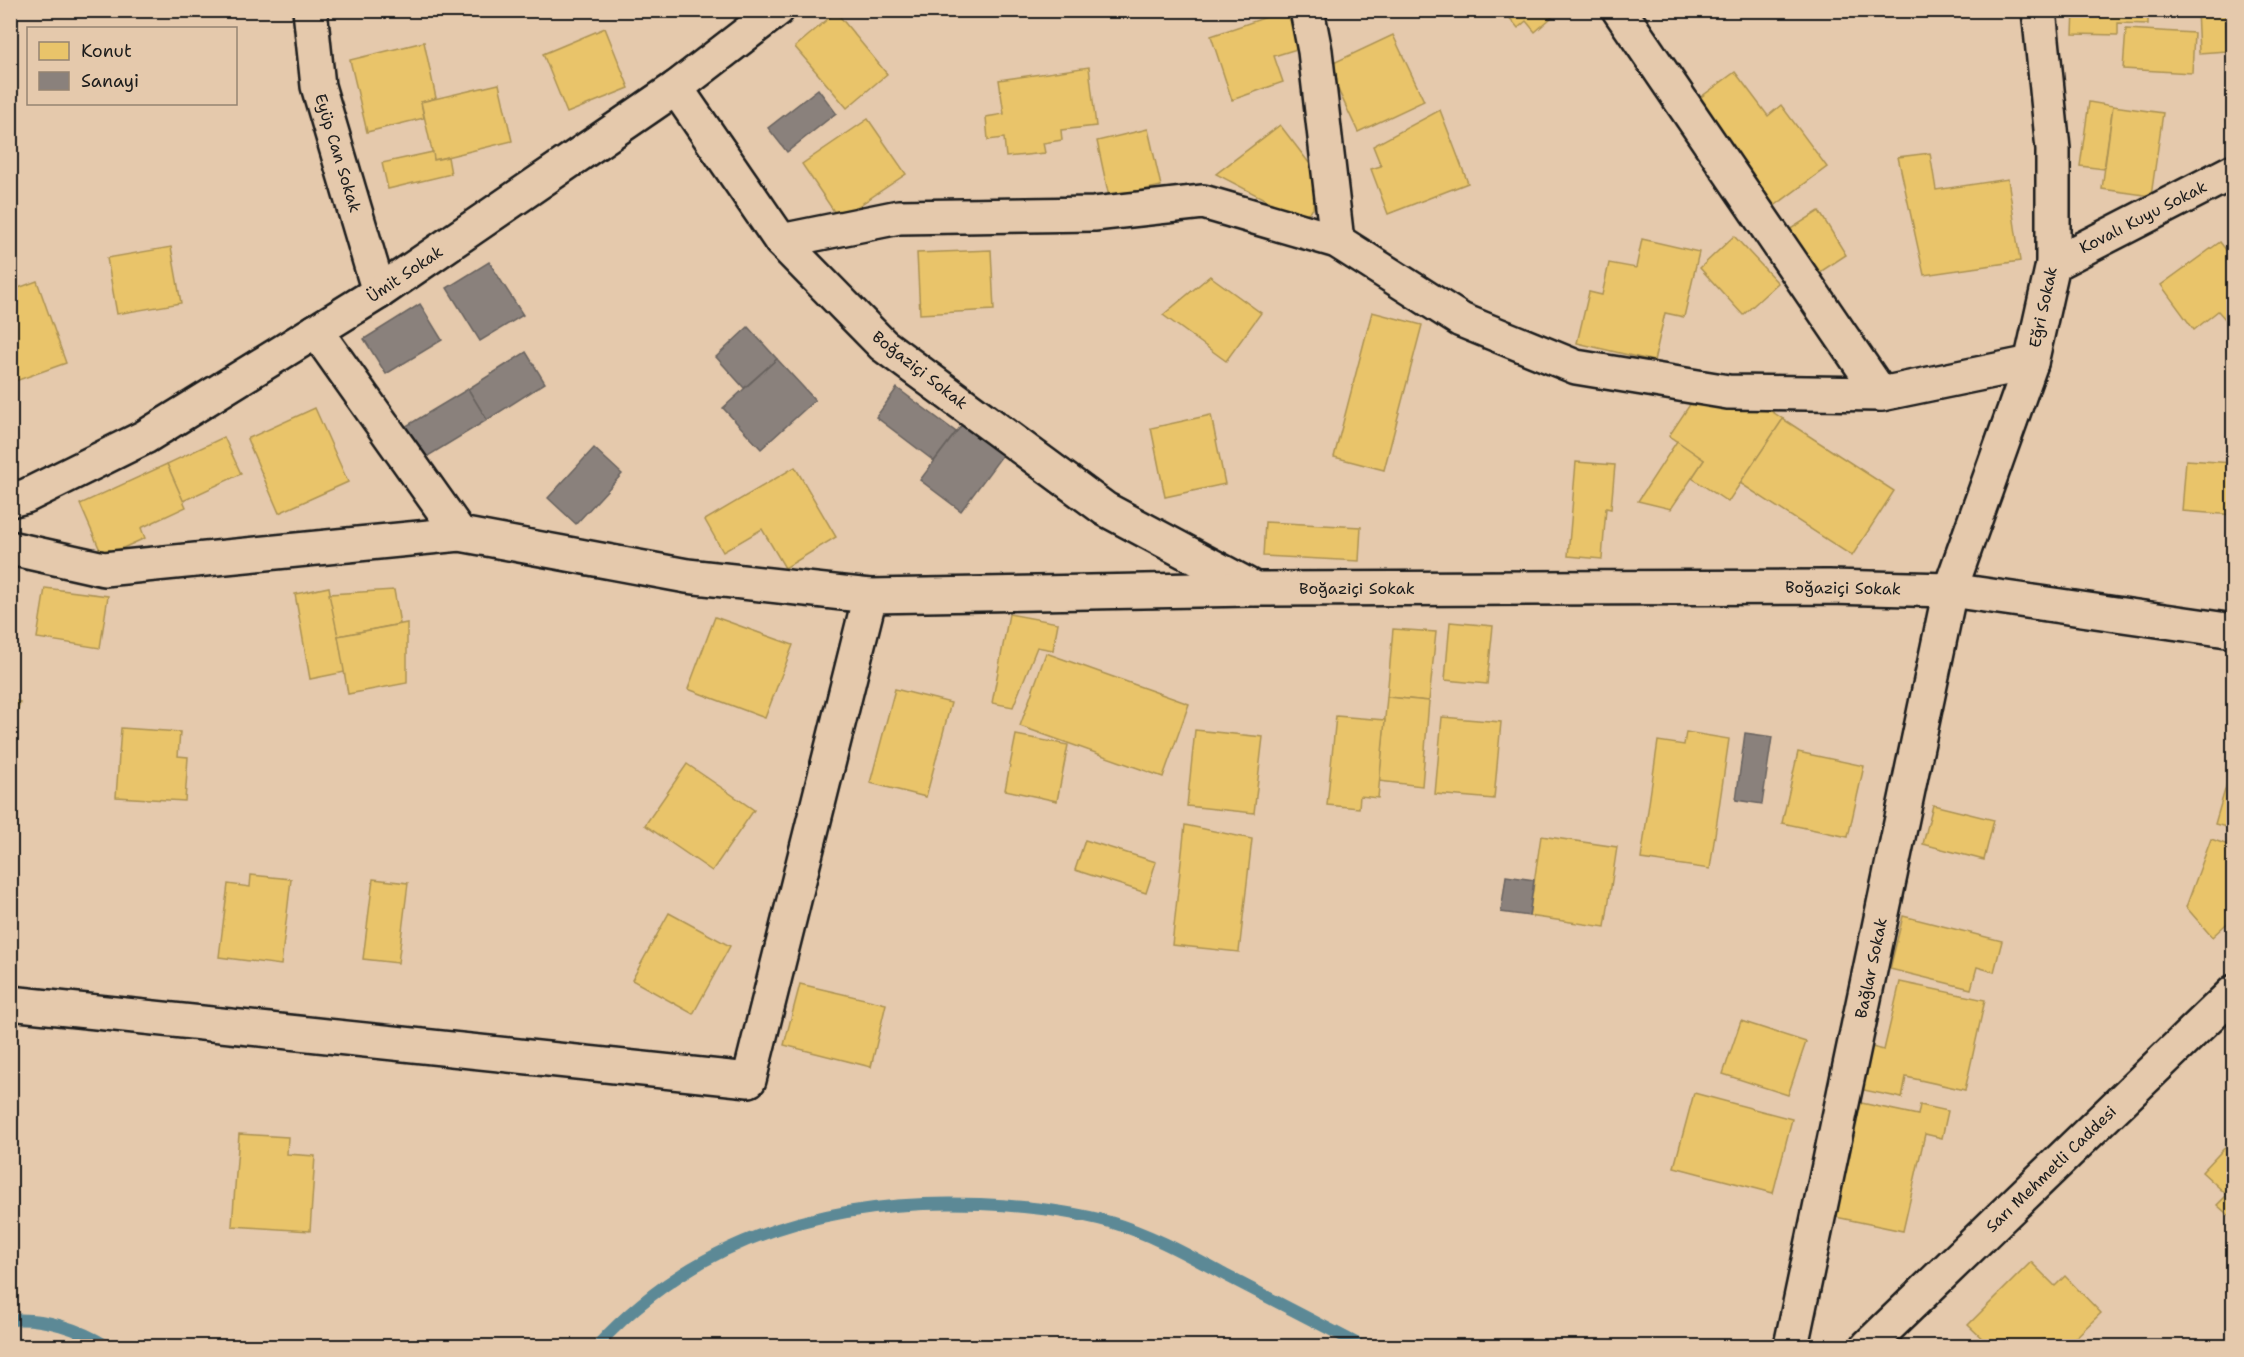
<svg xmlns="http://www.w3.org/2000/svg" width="2244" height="1357" font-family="'Shantell Sans',sans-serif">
  <rect width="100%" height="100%" fill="#e5c9ac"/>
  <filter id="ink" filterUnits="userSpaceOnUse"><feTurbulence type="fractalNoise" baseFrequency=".0167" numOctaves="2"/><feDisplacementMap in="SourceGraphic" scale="12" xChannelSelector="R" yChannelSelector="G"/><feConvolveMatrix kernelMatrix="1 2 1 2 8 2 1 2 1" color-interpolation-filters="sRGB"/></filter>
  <g filter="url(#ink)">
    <g fill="#e9c46a" stroke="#ac9253" stroke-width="1.5">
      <polygon points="1287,10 1300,48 1274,56 1283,82 1232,100 1211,36"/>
      <polygon points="1503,10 1560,10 1535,32 1526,21 1518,28"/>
      <polygon points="2074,10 2148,10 2148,24 2118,23 2118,35 2073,34"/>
      <polygon points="2197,10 2225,10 2227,51 2199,53"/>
      <polygon points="836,12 887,74 847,108 795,47"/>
      <polygon points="605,28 629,88 567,113 543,54"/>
      <polygon points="2126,29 2194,33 2192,73 2123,69"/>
      <polygon points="1393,35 1424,101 1358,132 1327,66"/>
      <polygon points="424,42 436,98 421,102 424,118 367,132 350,60"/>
      <polygon points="1089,67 1096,126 1061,130 1062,140 1043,143 1045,153 1006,157 1004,138 988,140 986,117 1004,114 999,80"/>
      <polygon points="1735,72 1768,116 1781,105 1827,167 1769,210 1690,105"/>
      <polygon points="499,84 512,141 434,160 421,102"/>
      <polygon points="2089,102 2113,106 2104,169 2080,166"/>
      <polygon points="2113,106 2163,113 2151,196 2102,189"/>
      <polygon points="1440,110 1468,183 1388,214 1371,169 1381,166 1373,146"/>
      <polygon points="868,119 906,174 839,219 802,164"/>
      <polygon points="1280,125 1316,172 1313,209 1301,218 1216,174"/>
      <polygon points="1148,129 1161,186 1109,197 1097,141"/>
      <polygon points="433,152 434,160 448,157 451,174 388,189 382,163"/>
      <polygon points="1930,153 1936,190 2008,179 2020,261 1924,275 1898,157"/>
      <polygon points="1819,211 1846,255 1808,280 1781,235"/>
      <polygon points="1734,236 1778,283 1743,315 1700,268"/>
      <polygon points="1642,239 1699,252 1684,317 1665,313 1654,361 1577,343 1589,292 1602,295 1609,263 1636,268"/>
      <polygon points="2220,242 2234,260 2234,329 2218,311 2194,330 2161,285"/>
      <polygon points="171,247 181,303 117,314 107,258"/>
      <polygon points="991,250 994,310 920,314 917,253"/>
      <polygon points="1210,276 1261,313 1226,361 1163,315"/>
      <polygon points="37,281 66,363 10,383 10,291"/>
      <polygon points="1372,312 1422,325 1384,470 1334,457"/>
      <polygon points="1691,403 1771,411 1783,419 1728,502 1692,478 1704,460 1669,436"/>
      <polygon points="315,408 348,482 279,513 247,439"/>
      <polygon points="1211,415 1225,484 1165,497 1151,428"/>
      <polygon points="1783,419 1894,491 1852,556 1740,483"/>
      <polygon points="224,437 241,474 183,501 167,464"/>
      <polygon points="1677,441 1704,460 1671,509 1638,501"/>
      <polygon points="2186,460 2234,463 2234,515 2182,511"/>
      <polygon points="1576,462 1615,465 1611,509 1606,508 1602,559 1568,556"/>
      <polygon points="167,464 186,507 141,528 145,538 103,557 80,504"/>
      <polygon points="795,467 836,537 785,568 762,529 723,552 705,520"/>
      <polygon points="1265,522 1361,527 1359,561 1263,556"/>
      <polygon points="329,587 345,672 310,679 295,594"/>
      <polygon points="45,588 108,596 100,648 37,638"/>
      <polygon points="394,590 400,624 338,636 329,594"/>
      <polygon points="1009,614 1058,623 1053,650 1037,647 1013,707 992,703"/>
      <polygon points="715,617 793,645 765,718 688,689"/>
      <polygon points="1450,622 1493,626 1487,684 1445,680"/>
      <polygon points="407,623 407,683 348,694 338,636"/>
      <polygon points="1393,629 1436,632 1429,701 1387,697"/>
      <polygon points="1046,653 1189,704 1163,777 1020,726"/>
      <polygon points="895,689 951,703 926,797 870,783"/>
      <polygon points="1387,697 1429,701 1422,786 1379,781"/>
      <polygon points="10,699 20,702 10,738"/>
      <polygon points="1336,716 1385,720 1378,798 1360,796 1359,808 1327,805"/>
      <polygon points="1442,717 1501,722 1494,799 1435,794"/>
      <polygon points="121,728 180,732 178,756 188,757 185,801 116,797"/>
      <polygon points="1195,730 1263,737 1254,813 1187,806"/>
      <polygon points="1686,732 1729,739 1710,869 1641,859 1658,741 1684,745"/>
      <polygon points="1016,735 1068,745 1057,801 1005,790"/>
      <polygon points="1798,752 1864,766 1848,837 1782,823"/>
      <polygon points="2234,759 2234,829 2215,824"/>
      <polygon points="687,764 754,810 712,871 645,825"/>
      <polygon points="1933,805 1994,820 1984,860 1923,844"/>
      <polygon points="1185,825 1252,839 1239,952 1172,945"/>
      <polygon points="1541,836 1617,847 1605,927 1529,916"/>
      <polygon points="2211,839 2234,847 2234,917 2212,937 2186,907"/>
      <polygon points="1085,840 1156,862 1146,893 1075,870"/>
      <polygon points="251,875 291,879 281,965 219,957 228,884 250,887"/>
      <polygon points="373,879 408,883 398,963 363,959"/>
      <polygon points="669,913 730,946 693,1014 632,980"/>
      <polygon points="1903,916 2002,941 1994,972 1977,967 1971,989 1890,969"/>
      <polygon points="1900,982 1985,1000 1965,1090 1906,1077 1902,1098 1859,1089 1868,1046 1884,1050"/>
      <polygon points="800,984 886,1004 871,1067 784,1045"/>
      <polygon points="1741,1021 1806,1042 1788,1095 1723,1074"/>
      <polygon points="1694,1093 1792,1119 1773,1193 1674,1167"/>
      <polygon points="1852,1101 1918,1115 1920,1105 1948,1111 1942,1138 1925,1134 1903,1231 1826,1215"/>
      <polygon points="239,1134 288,1137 287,1154 315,1156 310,1231 232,1226"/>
      <polygon points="2234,1138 2234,1220 2217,1205 2227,1195 2202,1172"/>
      <polygon points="2031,1262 2055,1286 2065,1276 2101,1313 2067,1346 1990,1346 1968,1325"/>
    </g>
    <g fill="#8a817c" stroke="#69635f" stroke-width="1.5">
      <polygon points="818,89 836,113 787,152 768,128"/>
      <polygon points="489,262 523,315 480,341 447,288"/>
      <polygon points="420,304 442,340 386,374 364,339"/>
      <polygon points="748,327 777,359 744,388 716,357"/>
      <polygon points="526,352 545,383 487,420 468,389"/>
      <polygon points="777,359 815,400 761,449 723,408"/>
      <polygon points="897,388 956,432 934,461 876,417"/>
      <polygon points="468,389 487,420 423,459 403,428"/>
      <polygon points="964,422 1004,453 961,511 920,480"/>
      <polygon points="594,448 622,474 576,524 548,498"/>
      <polygon points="1745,733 1772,737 1762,804 1736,800"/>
      <polygon points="1506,876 1534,880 1529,916 1501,912"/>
    </g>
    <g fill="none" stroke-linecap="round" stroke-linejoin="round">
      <g stroke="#5c8996" stroke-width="12">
        <path d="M 10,1320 C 44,1317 79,1329 107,1346"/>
        <path d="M 597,1346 C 698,1235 834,1198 980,1204 C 1024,1206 1067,1210 1110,1222 C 1151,1234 1188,1255 1225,1275 C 1271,1299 1317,1323 1362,1346"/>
      </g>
      <defs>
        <g id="minor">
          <polyline points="310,10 318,86 379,292"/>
          <polyline points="1307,10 1315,51 1337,241"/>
          <polyline points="1619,10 1881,394"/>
          <polyline points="676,88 781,241 883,345 1105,509 1255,589 1829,587 1950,590 2234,631"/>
          <polyline points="781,241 899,217 1094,214 1203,202 1337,241 1461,320 1576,367 1728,392 1881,394 2031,363"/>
          <polyline points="2053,264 2234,171"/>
          <polyline points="316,331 460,534"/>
          <polyline points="10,500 26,496 145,437 379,292 676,88 777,10"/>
          <polyline points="10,548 104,569 460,534 687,576 870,596 1251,589"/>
          <polyline points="10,1003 749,1080 870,596"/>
          <polyline points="1791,1346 1950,590 2031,363 2053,264 2053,149 2039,10"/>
        </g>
        <polyline id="tertiary" points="1868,1346 2234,992"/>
      </defs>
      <use href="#minor" stroke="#1c1c1c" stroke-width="38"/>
      <use href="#tertiary" stroke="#1c1c1c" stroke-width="38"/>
      <use href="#minor" stroke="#e5c9ac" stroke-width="33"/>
      <use href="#tertiary" stroke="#e5c9ac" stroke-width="33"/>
    </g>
  </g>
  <g text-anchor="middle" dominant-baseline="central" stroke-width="6" stroke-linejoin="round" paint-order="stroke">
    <g font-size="16" fill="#1c1c1c" stroke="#e5c9ac">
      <text transform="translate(338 153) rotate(73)">Eyüp Can Sokak</text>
      <text transform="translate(2143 217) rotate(-27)">Kovalı Kuyu Sokak</text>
      <text transform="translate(405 274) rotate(-34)">Ümit Sokak</text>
      <text transform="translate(2043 307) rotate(-78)">Eğri Sokak</text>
      <text transform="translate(920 370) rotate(38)">Boğaziçi Sokak</text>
      <text x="1357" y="588">Boğaziçi Sokak</text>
      <text transform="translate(1843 588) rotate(1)">Boğaziçi Sokak</text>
      <text transform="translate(1871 968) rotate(-78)">Bağlar Sokak</text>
      <text transform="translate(2051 1169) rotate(-44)">Sarı Mehmetli Caddesi</text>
    </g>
  </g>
  <rect width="2244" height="1357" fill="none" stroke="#e5c9ac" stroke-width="36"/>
  <rect x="18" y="18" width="2208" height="1321" fill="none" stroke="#1c1c1c" stroke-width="2" filter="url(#ink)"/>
  <rect x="27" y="27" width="210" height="78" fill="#e5c9ac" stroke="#958472" stroke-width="1.5"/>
  <rect x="39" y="42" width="30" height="18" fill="#e9c46a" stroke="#958472" stroke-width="1.5"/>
  <text x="81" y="57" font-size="18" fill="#1c1c1c">Konut</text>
  <rect x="39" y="72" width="30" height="18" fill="#8a817c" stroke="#958472" stroke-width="1.5"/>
  <text x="81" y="87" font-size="18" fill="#1c1c1c">Sanayi</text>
</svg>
